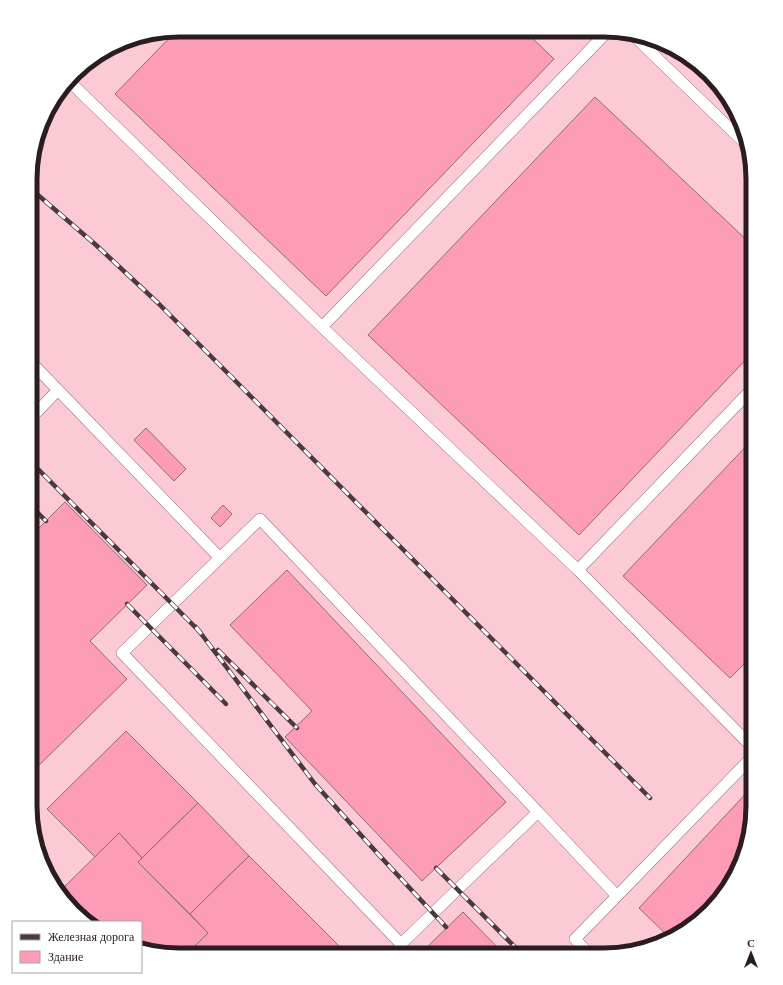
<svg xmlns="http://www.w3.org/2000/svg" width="783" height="985" font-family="'Times New Roman',serif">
  <rect width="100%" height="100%" fill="#fddce3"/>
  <polygon fill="#fbcad5" points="179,30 624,31 687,55 733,105 748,140 753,179 753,816 745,854 728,889 678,935 614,955 169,955 141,949 141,922 89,922 50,880 35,844 30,806 31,159 50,105 81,67 131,38"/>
  <g fill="#fd9cb6" stroke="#906b74">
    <polygon points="177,30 525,31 554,59 326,296 115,94"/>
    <polygon points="595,97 753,246 753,352 579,535 368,335"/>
    <polygon points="31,225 38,232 31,239"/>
    <polygon points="146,428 186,469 174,481 134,440"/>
    <polygon points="753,439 753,655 730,678 623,576"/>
    <polygon points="65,502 147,585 90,641 127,679 30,774 31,527 35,532"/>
    <polygon points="223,505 232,514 220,527 211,518"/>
    <polygon points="287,570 506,802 422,881 285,737 312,711 230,625"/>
    <polygon points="126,731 198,803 142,858 119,833 95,857 47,809"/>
    <polygon points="753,786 753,816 745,854 728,889 678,935 670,938 639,908"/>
    <polygon points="198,803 249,856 190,914 138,862"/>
    <polygon points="119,833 142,858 138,862 208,933 186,955 169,955 141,949 141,922 89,922 60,891"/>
    <polygon points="249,856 348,955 186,955 208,933 190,914"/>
    <polygon points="463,912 505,955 419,955"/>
  </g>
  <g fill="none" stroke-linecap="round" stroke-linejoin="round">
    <defs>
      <g id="lane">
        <polyline points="633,35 749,147"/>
        <polyline points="69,81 322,327 578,570 753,748"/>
        <polyline points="322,327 608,31"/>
        <polyline points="31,362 220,558"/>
        <polyline points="31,418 58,390"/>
        <polygon points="260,519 538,812 401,944 122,653"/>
        <polyline points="578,570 753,388"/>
        <polyline points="538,812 617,896 753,756"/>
        <polyline points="590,955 575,939 617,896"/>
      </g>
    </defs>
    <use href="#lane" stroke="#98737c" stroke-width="12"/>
    <use href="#lane" stroke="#fff" stroke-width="11"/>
    <defs>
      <g id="rail">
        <polyline points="31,189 96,245 158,303 650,798"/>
        <polyline points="31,462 200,632"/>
        <polyline points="31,506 46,521"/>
        <polyline points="127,604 226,704"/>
        <polyline points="196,627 315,784 378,854 446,927"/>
        <polyline points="218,650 297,728"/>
        <polyline points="436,868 523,955"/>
      </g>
    </defs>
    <use href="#rail" stroke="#4b3a3d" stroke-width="4.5"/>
    <use href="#rail" stroke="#fff" stroke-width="3" stroke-dasharray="9" stroke-linecap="butt"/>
  </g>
  <path d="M0 0H783V985H0ZM179 37H604A142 142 0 0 1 746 179V806A142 142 0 0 1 604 948H179A142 142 0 0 1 37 806V179A142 142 0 0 1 179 37Z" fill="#fff" fill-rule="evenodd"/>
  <path fill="none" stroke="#2a1c1f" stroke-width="5" d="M179 37H604A142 142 0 0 1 746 179V806A142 142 0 0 1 604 948H179A142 142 0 0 1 37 806V179A142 142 0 0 1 179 37Z"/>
  <rect x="12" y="921" width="130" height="52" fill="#ffffff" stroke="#aaa4a5"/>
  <rect x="20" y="934" width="20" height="6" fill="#4b3a3d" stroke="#aaa4a5"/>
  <text x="48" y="941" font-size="12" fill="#2a1c1f">Железная дорога</text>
  <rect x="20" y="951" width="20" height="12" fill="#fd9cb6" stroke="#aaa4a5"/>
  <text x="48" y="961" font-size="12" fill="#2a1c1f">Здание</text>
  <g transform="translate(751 953)" stroke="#ffffff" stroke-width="3" paint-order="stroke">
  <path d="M0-3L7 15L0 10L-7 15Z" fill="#2a1c1f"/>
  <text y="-6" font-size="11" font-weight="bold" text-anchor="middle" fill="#2a1c1f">С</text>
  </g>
</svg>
